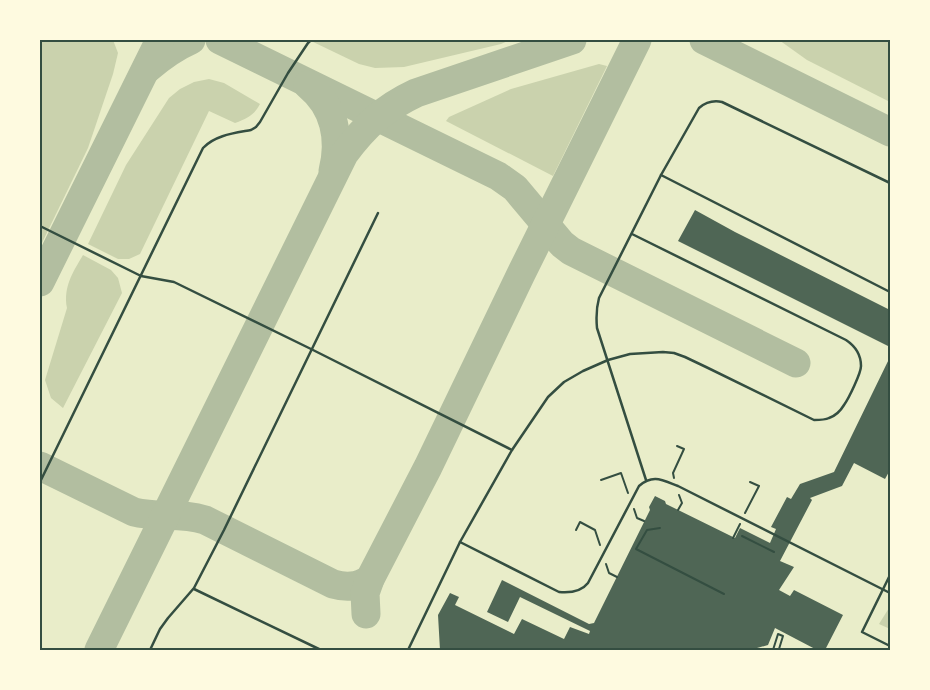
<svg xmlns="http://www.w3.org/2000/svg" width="930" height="690" font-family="'Exo 2',sans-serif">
  <rect width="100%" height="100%" fill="#e9edc9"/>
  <g fill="#cad2ad">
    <polygon points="40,40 113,40 118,53 113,74 88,148 40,247"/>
    <polygon points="309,40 510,40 501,44 404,67 375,68 359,64"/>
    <polygon points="779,40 890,40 890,102 807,60"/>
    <polygon points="599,64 607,66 553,176 446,121 449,117 511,89"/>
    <path d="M 209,79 L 224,83 L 260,104 C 254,115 248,118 235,123 L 209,111 L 140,254 L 129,259 L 118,259 L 88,244 L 126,165 L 169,98 L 180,89 L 194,82 Z"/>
    <path d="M 83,255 L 111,270 L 118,278 L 122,293 L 63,408 L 51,398 L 45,380 L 67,308 C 63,287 73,272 83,255 Z"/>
    <polygon points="889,608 890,608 890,629 879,624"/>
  </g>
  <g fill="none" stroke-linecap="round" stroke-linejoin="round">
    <g stroke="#b2bea0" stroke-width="29">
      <polyline points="220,40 498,176 515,188 562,244 571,251 796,363"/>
      <polyline points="704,40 890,132"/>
      <path d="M 147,69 C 161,57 175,47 191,40"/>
      <path d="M 308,85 C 335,107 341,139 333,171"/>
      <polyline points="40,282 160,40"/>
      <path d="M 40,466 L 134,512 C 157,518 182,512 205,520 L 333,584 C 347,588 357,587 370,579"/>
      <polyline points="366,614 365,593 370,579 428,467 521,274 637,40"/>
      <path d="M 99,650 L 344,154 C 365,126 384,108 416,93 L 572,40"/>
    </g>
  </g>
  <g fill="#4f6655">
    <polygon points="695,210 735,232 890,310 890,347 678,241"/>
    <polygon points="890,357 890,470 885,479 854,463 842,486 810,498 812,500 780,561 794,567 779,590 790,596 794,590 843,615 825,650 817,650 775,628 768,645 750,650 440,650 438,615 450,593 459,597 455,605 514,634 522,619 564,639 570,627 589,634 590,631 520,597 508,622 487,612 502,580 589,624 594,623 650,510 649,507 655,496 665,501 666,504 735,538 740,528 770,543 776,529 771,527 787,497 791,499 800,484 834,472"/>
  </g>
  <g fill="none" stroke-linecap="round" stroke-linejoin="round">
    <g stroke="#344e41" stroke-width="2">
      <polyline points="674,478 673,473 684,449 677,446"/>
      <polyline points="601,480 621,473 628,493"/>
      <polyline points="634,509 637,518 644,521"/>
      <polyline points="678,510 682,503 679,495"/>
      <polyline points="745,513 759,486 750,482"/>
      <polyline points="660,528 647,530 636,549 724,594"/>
      <polyline points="576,530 580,522 595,530 600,545"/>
      <polyline points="742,536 774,552"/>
      <polyline points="733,538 740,524"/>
      <polyline points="606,564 609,573 617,577"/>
      <polyline points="773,650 778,634 783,636 779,649 780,650"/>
    </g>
    <g stroke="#344e41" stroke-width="2.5">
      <polyline points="661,175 890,292"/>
      <polyline points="40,226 141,276 174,282 311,349 512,450"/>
      <path d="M 646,480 L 597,328 C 596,317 596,309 599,298 L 661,175 L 699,108 C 706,102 713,100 722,102 L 890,183"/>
      <path d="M 40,482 L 203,148 C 215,135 235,133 251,130 L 256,127 L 260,122 L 288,73 L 308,43 L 311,40"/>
      <path d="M 460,542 L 559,592 C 570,593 581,592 588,583 L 639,486 C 653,474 662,480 678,486 L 890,593"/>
      <polyline points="890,575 862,632 890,646"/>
      <polyline points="194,589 321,650"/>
      <polyline points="150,650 160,629 168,618 194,588 224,530 378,213"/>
      <path d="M 408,650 L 460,542 L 512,450 L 548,397 L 564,382 L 583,371 L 608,360 L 630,354 L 663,352 L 674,353 L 685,357 L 706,367 L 814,420 C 819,420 825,420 829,418 C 835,416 841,410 844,405 C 849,398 861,373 861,366 C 861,354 855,346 846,340 L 632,234"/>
    </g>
  </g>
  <rect width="930" height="690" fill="none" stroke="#fefae0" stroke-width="82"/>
  <rect x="41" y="41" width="848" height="608" fill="none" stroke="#344e41" stroke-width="2"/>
</svg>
